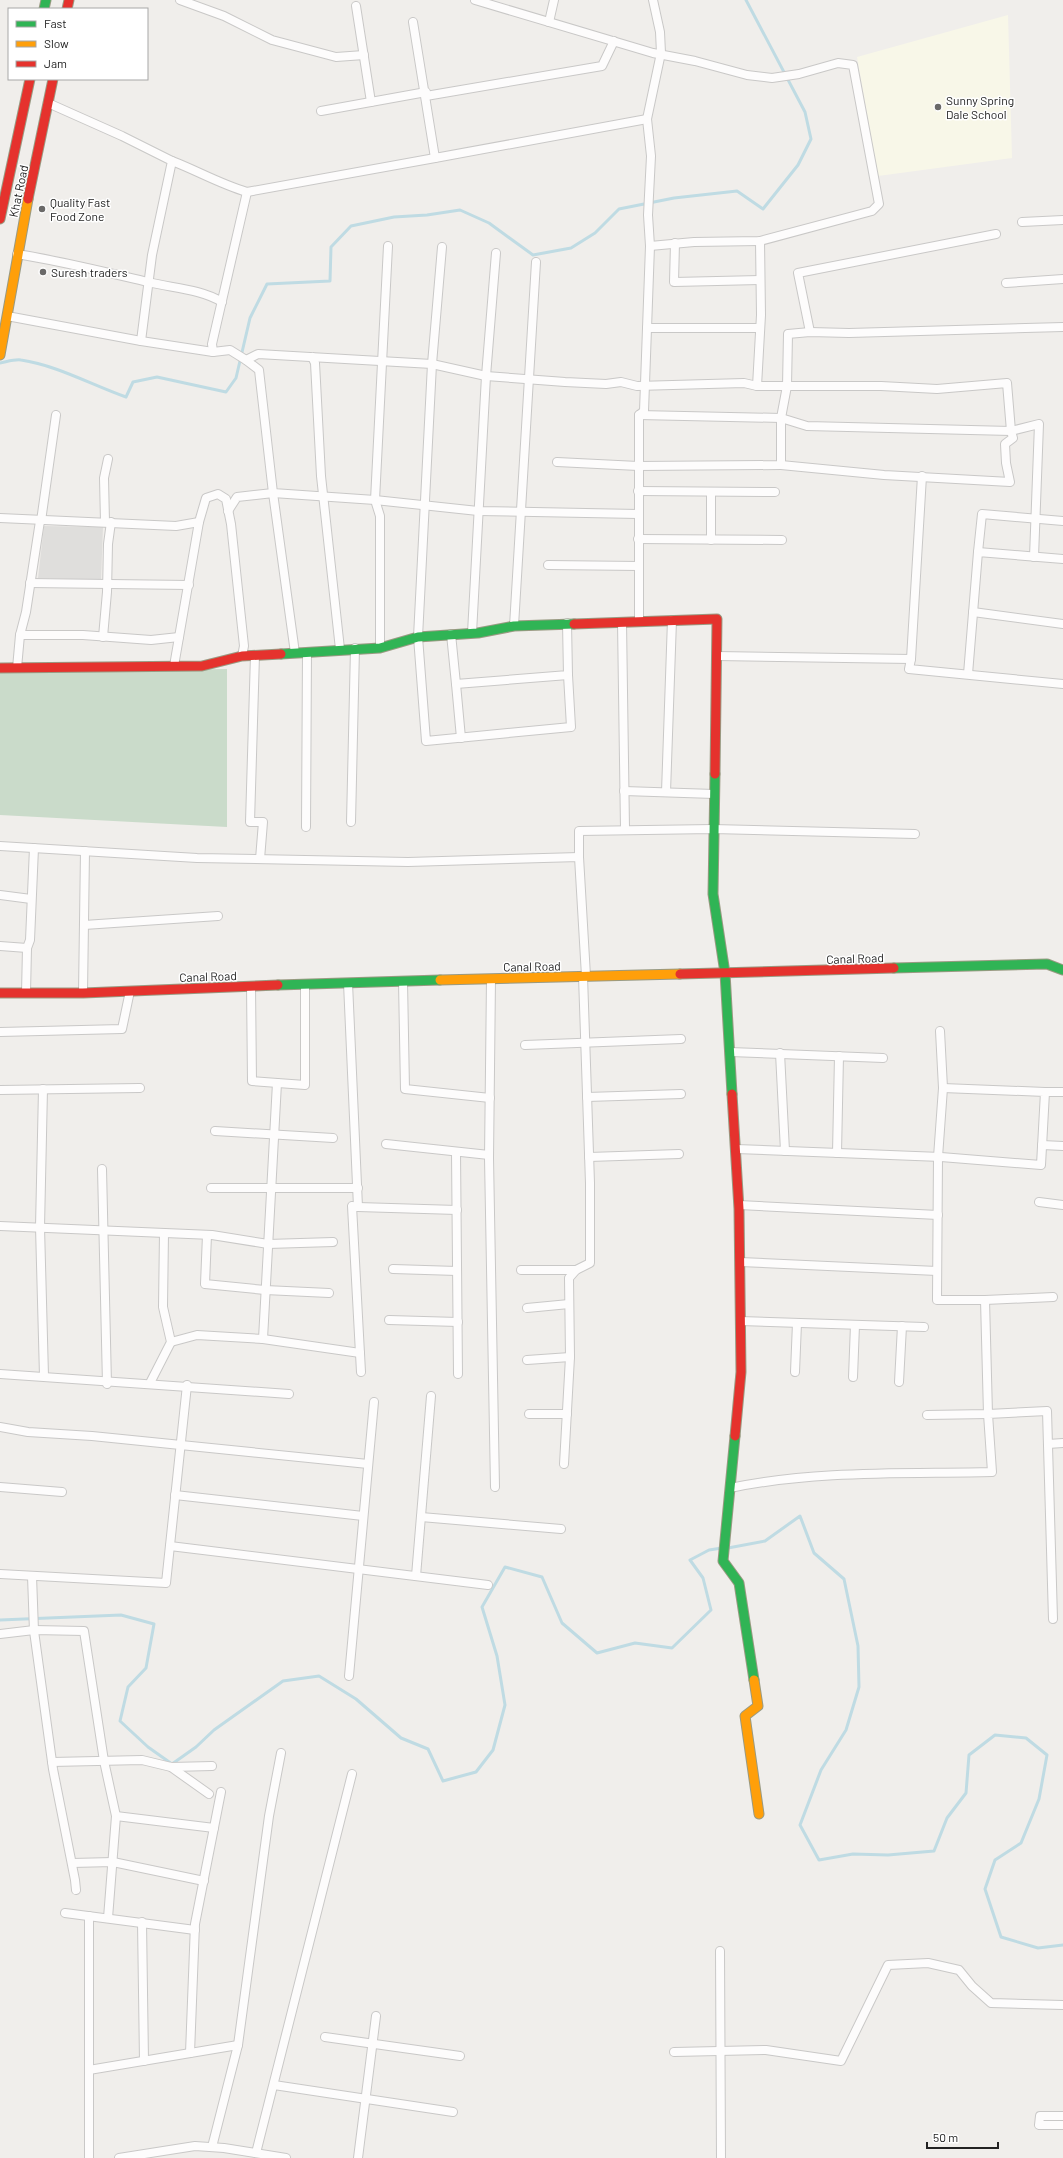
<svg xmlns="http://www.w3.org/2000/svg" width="1063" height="2158" font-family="Barlow,sans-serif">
  <rect width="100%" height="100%" fill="#f0eeeb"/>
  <polygon fill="#dfdedc" points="44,526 103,527 101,580 38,578"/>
  <polygon fill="#f8f7e8" points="1008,15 1012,158 878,176 857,57"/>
  <polygon fill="#cadbca" points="227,669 227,827 0,815 0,672"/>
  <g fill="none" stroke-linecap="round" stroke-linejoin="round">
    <g stroke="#bfdbe3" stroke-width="3">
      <path d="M 0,363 C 6,362 15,359 21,360 C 56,365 92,385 126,397 L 133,382 L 157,377 L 226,392 L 236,378 L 250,318 L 267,284 L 330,281 L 331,247 L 351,226 L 394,217 L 427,215 L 460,210 L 489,223 L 533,255 L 571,248 L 595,233 L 619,209 L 674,198 L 737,191 L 763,209 L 798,165 L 811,139 L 805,112 L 746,0"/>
      <polyline points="728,1548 765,1541 800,1516 814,1553 844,1579 858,1646 859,1687 846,1730 821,1770 800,1825 819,1860 853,1854 888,1855 934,1851 947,1818 966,1793 969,1755 995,1735 1026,1738 1047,1755 1039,1799 1021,1843 995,1860 985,1889 1001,1937 1038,1948 1063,1945"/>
      <polyline points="0,1620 121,1615 154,1624 146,1668 128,1687 120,1721 148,1747 172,1764 196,1747 214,1730 283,1681 319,1676 356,1699 401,1738 428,1749 443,1781 476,1772 493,1750 505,1705 497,1656 482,1607 505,1567 542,1577 562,1623 597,1653 635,1643 672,1648 711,1610 703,1578 690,1560 709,1550 722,1548"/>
    </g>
    <defs>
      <g id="street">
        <polyline points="180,0 224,16 272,40 336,57 364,55"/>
        <polyline points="475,0 653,53 695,61 747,75 772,78 799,74 838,63 853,65 879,204 872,211 760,241 694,242 650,246"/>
        <polyline points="356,6 371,102"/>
        <polyline points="413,22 435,158 647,119"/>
        <polyline points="549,22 554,0"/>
        <polyline points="426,96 602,66 614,41"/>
        <polyline points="48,103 122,136 172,161 152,255 141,341"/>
        <polyline points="321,111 426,92"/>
        <path d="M 172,161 C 198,171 220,184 247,192 L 435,158"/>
        <polyline points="1022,222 1063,220"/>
        <polyline points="675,243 674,282 760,280"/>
        <polyline points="442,247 432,364 418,637 426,741 571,727 568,675"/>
        <path d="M 17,254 C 61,261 105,272 148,282 C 172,288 201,289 222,302"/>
        <polyline points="1006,283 1063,279"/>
        <polyline points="7,316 141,341 213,352 230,350 246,360 259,370 273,493 375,500 478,511 638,514"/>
        <polyline points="647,328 760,328"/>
        <polyline points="810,332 798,273 996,234"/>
        <polyline points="213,352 212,344 247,192"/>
        <polyline points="312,357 315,363 321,476 340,649"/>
        <polyline points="246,360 258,354 432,364 486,376 565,382 606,384 621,382 637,386 744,383 757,386 761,315 760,241"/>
        <polyline points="639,415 781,418 807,426 1011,431 1007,383 937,389 881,386 757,386"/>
        <polyline points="557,462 638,466 781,465 781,418 787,386 788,334 810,332 849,333 1063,327"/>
        <polyline points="781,465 884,475 1010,482 1006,463 1005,444 1013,438 1011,431 1039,424 1034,557"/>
        <polyline points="638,491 775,492"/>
        <polyline points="228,511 237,497 273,493 295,653"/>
        <polyline points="0,518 176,526 199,522 174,666"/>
        <polyline points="40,521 26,612 20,635 83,635 151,640 179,637"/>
        <polyline points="41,521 56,415"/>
        <polyline points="105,522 104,478 108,459"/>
        <polyline points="199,522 206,498 218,494 226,499 231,524 244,646 242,656"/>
        <polyline points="638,539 782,540"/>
        <polyline points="711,540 711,492"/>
        <polyline points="978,552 982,514 1063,521"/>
        <polyline points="548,565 639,566"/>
        <polyline points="30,583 189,585"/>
        <polyline points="973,612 1063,624"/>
        <polyline points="622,622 625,829"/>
        <polyline points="639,622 639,415 644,411 650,246 648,215 651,156 647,119 661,53 660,32 653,0"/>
        <polyline points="514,626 536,262"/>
        <polyline points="472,633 486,376 496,253"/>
        <polyline points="451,634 456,684 568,675 567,623"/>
        <polyline points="103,637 107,592 108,544 111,522"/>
        <polyline points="380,648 380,516 375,500 388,246"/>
        <polyline points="255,655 250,822 263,822 260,859"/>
        <polyline points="717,656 911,659 922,476"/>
        <polyline points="911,659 909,669 1063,684"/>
        <polyline points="17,668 20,635"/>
        <polyline points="968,674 978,552 1063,559"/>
        <polyline points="456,684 461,738"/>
        <polyline points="624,791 714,794"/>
        <polyline points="666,792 672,620"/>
        <polyline points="351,822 355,648"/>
        <polyline points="306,827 307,652"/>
        <polyline points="0,846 197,858 408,862 579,857 586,976"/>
        <polyline points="579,857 579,831 713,829 915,834"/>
        <polyline points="0,895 31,899"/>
        <polyline points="84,925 218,916"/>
        <polyline points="0,946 27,948"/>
        <polyline points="491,979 489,1158 495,1487"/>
        <polyline points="403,981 405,1089 490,1098"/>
        <polyline points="348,983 358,1207 352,1206 361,1372"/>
        <polyline points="251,986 252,1081 305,1085 305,984"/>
        <polyline points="26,993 27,948 30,940 34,848"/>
        <polyline points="83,993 85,851"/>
        <polyline points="0,1032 122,1029 130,991"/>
        <polyline points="525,1045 681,1039"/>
        <polyline points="730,1052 883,1058"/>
        <polyline points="780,1053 785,1151"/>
        <polyline points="43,1089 40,1227 44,1376"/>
        <polyline points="0,1090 140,1088"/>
        <polyline points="1045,1092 1063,1092"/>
        <polyline points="587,1097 681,1094"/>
        <polyline points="215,1131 333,1138"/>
        <polyline points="386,1144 489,1155"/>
        <polyline points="1042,1145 1063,1146"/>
        <polyline points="736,1149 941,1157 1041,1165 1045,1092 943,1088"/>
        <polyline points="456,1152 458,1374"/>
        <polyline points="837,1153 839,1056"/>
        <polyline points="589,1157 679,1154"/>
        <polyline points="102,1169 107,1384"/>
        <polyline points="211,1188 358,1188"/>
        <polyline points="1039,1202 1063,1205"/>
        <polyline points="739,1205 938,1215"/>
        <polyline points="358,1207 457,1210"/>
        <polyline points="0,1226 212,1235 268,1244 333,1242"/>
        <polyline points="207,1235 205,1284 265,1290 329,1293"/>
        <polyline points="740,1262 937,1271"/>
        <polyline points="393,1269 457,1271"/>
        <polyline points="521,1270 576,1270"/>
        <polyline points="985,1300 1053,1297"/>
        <polyline points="527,1308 569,1304"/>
        <polyline points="389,1320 458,1322"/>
        <polyline points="740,1321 924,1327"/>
        <polyline points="263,1339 277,1083"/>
        <polyline points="171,1342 197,1335 263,1339 360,1353"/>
        <polyline points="527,1360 570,1357"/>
        <polyline points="795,1372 797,1323"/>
        <polyline points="0,1374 289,1394"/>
        <polyline points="853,1377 855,1325"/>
        <polyline points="899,1382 902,1326"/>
        <polyline points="150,1383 171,1342 163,1307 164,1233"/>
        <polyline points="529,1414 567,1414"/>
        <polyline points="927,1415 988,1414 985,1300 937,1300 938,1157 943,1088 940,1031"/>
        <polyline points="0,1427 28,1432 92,1436 368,1464"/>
        <polyline points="1048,1444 1063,1443"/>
        <polyline points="564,1464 570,1357 569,1278 576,1270 590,1263 590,1183 583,976"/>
        <polyline points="0,1487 62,1492"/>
        <path d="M 730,1488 C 817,1470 905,1474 992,1472 L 988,1414 L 1047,1411 L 1053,1619"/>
        <polyline points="175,1495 363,1516"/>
        <polyline points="421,1517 561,1529"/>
        <polyline points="170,1546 488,1585"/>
        <polyline points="0,1574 166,1583 187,1385"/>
        <polyline points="32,1576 34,1631 53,1769 75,1880 76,1890"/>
        <polyline points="416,1576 431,1396"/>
        <polyline points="0,1634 34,1630 84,1631 104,1761 116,1816 108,1918"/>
        <polyline points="349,1676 374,1402"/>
        <polyline points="52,1762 142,1760 171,1767 212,1766"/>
        <polyline points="171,1767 209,1794"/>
        <polyline points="116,1816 214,1828"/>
        <polyline points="72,1863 113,1862 204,1881"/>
        <polyline points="65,1913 195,1930"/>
        <polyline points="89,1916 89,2158"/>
        <polyline points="142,1922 144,2061"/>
        <polyline points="720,1951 721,2158"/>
        <polyline points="325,2037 460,2056"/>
        <polyline points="674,2052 766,2050 841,2061 888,1965 928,1963 959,1970 972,1986 991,2003 1063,2005"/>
        <polyline points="190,2053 195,1924 221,1792"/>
        <polyline points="89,2070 238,2045"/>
        <polyline points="274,2085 453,2112"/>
        <polyline points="1063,2116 1040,2116 1039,2125 1063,2125"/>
        <polyline points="212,2147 238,2045 269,1816 281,1753"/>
        <polyline points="256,2153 352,1774"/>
        <polyline points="119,2158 195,2146 224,2148 286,2158"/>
        <polyline points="358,2158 376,2016"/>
      </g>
      <g id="fast">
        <polyline points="44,9 46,0"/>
        <polyline points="281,654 380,648 418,637 478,633 514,626 574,624"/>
        <polyline points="715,774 713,894 725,973 732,1094"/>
        <polyline points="894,968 1047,964 1063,970"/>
        <polyline points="278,985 440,980"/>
        <polyline points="735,1436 723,1561 739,1583 754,1680"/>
      </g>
      <g id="slow">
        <polyline points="0,355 28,199"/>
        <polyline points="440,980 680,974"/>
        <polyline points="754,1680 758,1706 745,1716 759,1814"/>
      </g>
      <g id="jam">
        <polyline points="67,9 69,0"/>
        <polyline points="28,199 53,79"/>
        <polyline points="0,219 30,79"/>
        <polyline points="574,624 717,619 715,774"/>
        <polyline points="0,668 202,666 242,656 281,654"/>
        <polyline points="680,974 894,968"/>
        <polyline points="0,993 83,993 278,985"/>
        <polyline points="732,1094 739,1209 741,1372 735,1436"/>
      </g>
    </defs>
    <use href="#street" stroke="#c9c8c7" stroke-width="10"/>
    <use href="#fast" stroke="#999a82" stroke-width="11"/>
    <use href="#slow" stroke="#999a82" stroke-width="11"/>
    <use href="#jam" stroke="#999a82" stroke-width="11"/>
    <use href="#street" stroke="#fdfcfc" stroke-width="8"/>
    <use href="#fast" stroke="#30b455" stroke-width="9"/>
    <use href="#slow" stroke="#ff9f0a" stroke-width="9"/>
    <use href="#jam" stroke="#e5322d" stroke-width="9"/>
  </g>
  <g fill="#6a6968" stroke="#fff" stroke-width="1.5">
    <circle cx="938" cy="107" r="4"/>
    <circle cx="42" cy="209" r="4"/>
    <circle cx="43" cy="272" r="4"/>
  </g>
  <g text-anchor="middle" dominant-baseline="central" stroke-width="3" stroke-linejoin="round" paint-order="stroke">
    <g font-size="12" fill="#222" stroke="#fff" text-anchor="start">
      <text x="946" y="100">Sunny Spring<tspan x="946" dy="14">Dale School</tspan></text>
      <text x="50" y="202">Quality Fast<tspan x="50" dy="14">Food Zone</tspan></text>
      <text x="51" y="272">Suresh traders</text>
    </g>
    <g font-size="12" fill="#222" stroke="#fff">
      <text transform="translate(18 191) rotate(-78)">Khat Road</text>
      <text transform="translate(855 958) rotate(-2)">Canal Road</text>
      <text transform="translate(532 966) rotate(-1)">Canal Road</text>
      <text transform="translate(208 976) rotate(-2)">Canal Road</text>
    </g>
  </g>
  <rect x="8" y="8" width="140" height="72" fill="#ffffff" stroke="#a7a7a7"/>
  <rect x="16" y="21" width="20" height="6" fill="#30b455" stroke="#a7a7a7"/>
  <text x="44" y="28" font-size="12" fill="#222222">Fast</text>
  <rect x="16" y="41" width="20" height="6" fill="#ff9f0a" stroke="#a7a7a7"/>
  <text x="44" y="48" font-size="12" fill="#222222">Slow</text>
  <rect x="16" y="61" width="20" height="6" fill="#e5322d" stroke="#a7a7a7"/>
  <text x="44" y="68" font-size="12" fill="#222222">Jam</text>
  <path d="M927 2142v6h71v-6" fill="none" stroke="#222222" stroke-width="2"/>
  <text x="933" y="2142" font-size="12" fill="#222222" stroke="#ffffff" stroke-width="3" paint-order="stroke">50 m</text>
</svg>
